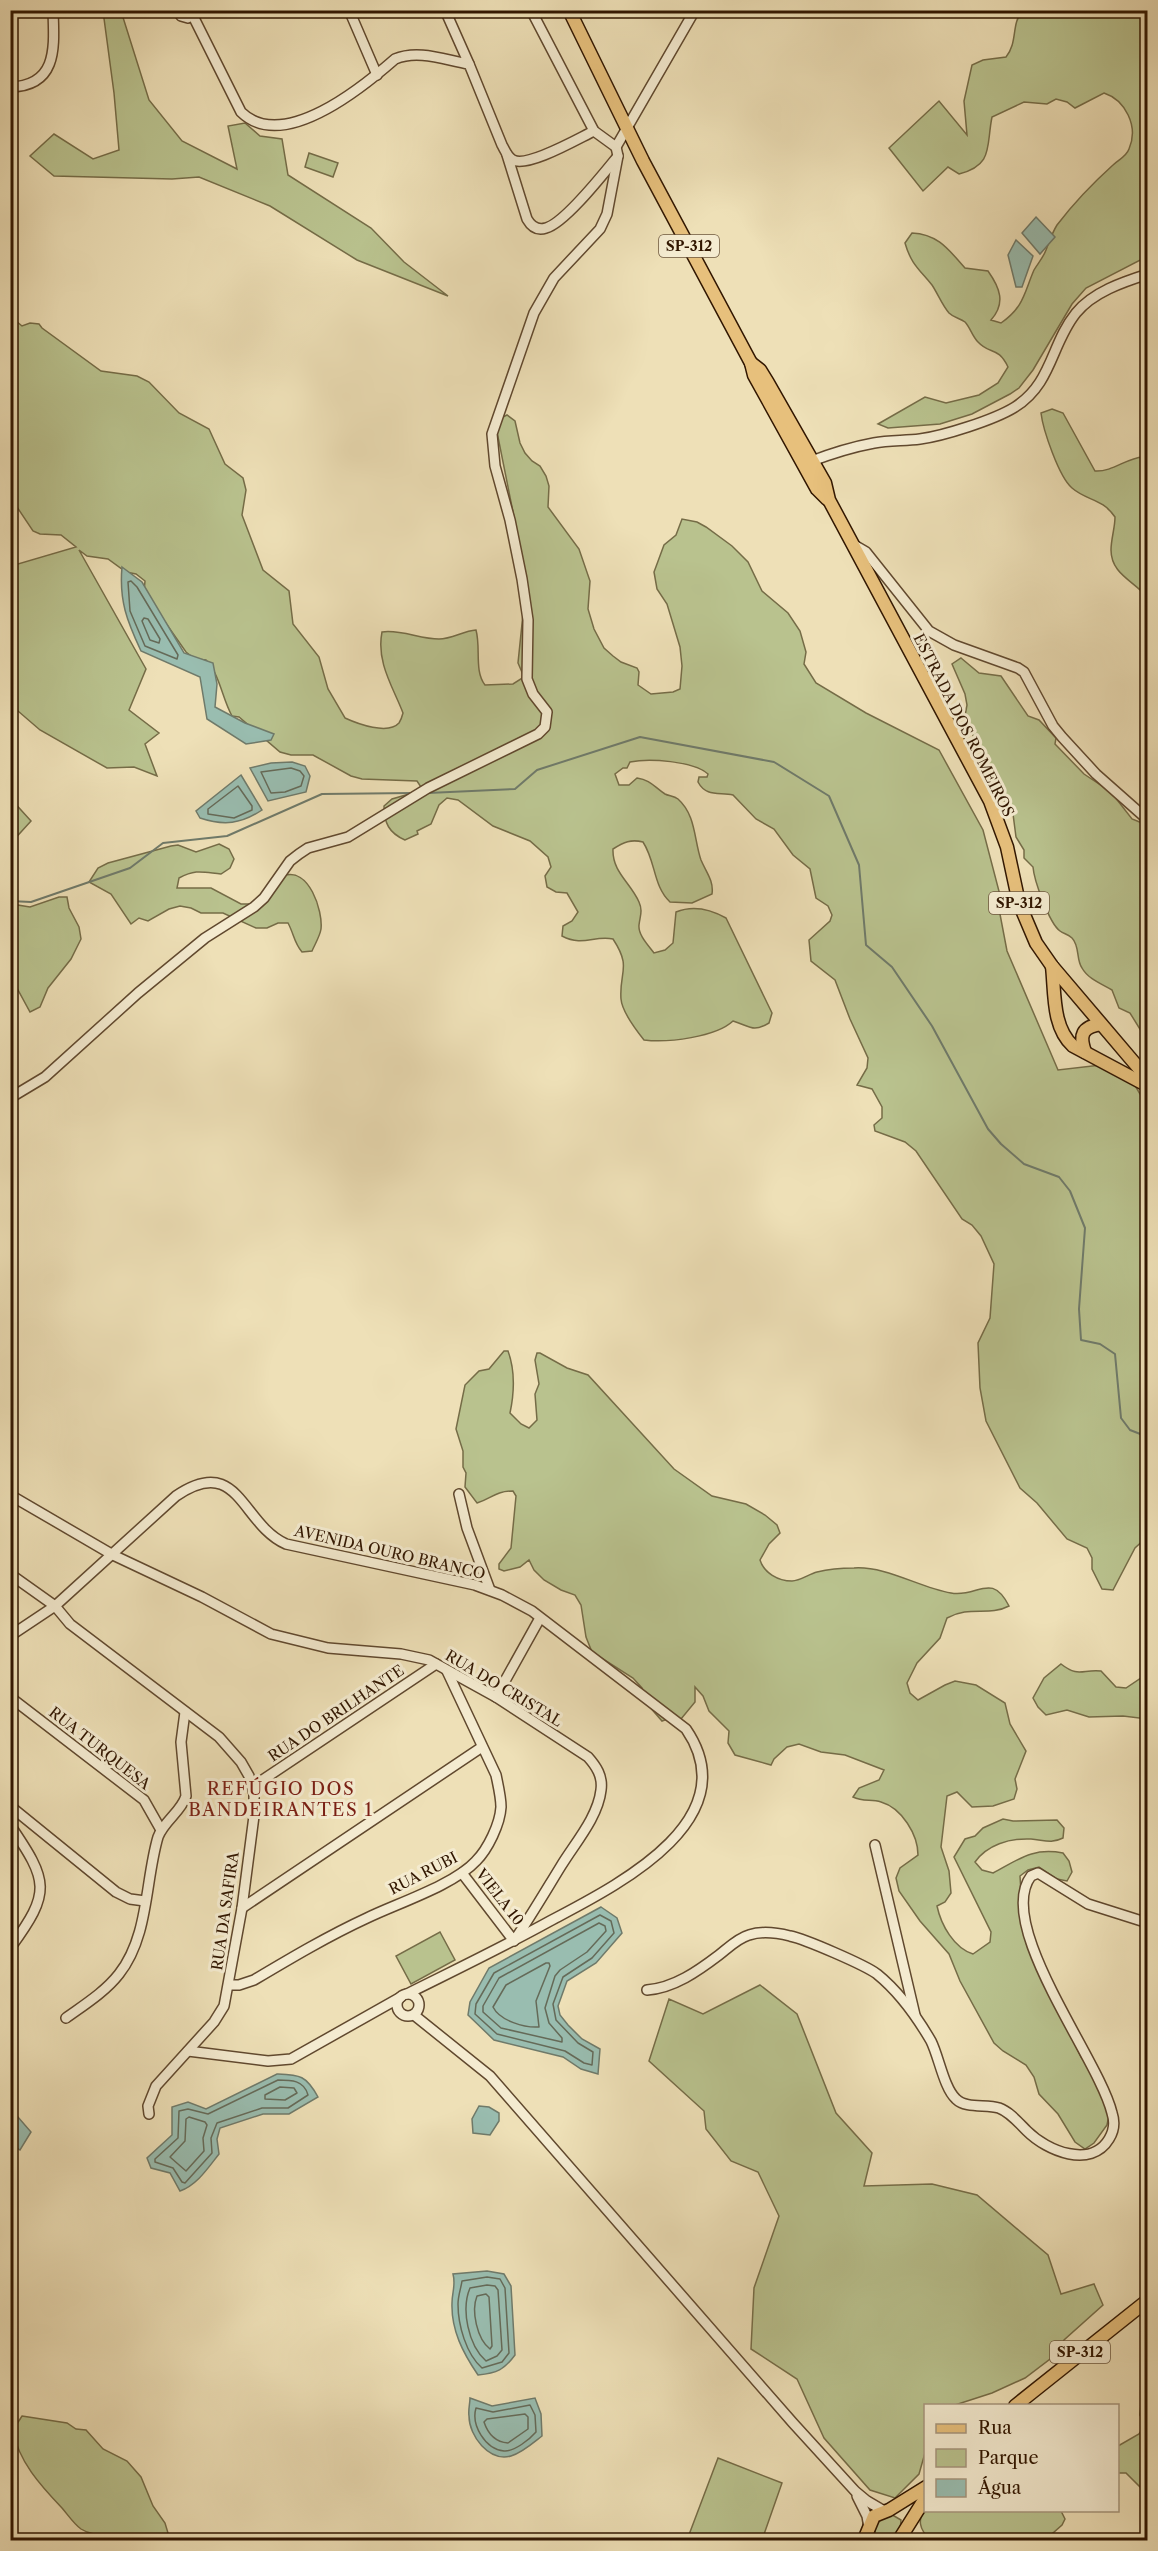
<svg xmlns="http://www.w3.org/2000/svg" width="1158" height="2551" font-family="'Libre Caslon Text',serif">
  <rect width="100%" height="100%" fill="#eee0b7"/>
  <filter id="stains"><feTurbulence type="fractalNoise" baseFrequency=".00333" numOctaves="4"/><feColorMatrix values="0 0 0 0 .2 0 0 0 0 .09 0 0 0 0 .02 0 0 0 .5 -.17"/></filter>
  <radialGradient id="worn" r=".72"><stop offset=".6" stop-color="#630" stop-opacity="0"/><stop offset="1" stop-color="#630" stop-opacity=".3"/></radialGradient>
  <g fill="#b9c28e" stroke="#756c47" stroke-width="1.5">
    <polygon points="103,11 121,11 149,100 182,141 237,169 228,126 245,123 260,136 282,139 288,175 371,228 404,262 448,296 357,260 270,206 199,177 172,179 54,176 30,156 54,134 93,159 119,150 114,93"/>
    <path d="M 1022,11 C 1039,11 1049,21 1065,11 L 1147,11 L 1147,259 L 1144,258 L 1086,288 L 1072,304 L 1033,370 L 1019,388 L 1010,394 L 972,414 L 940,424 L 888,428 L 878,424 L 925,397 L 946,403 L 979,395 L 998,383 L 1008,367 C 998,346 990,355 978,342 C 972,336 970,327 965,322 C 960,318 954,318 949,313 C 942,305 938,294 932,285 C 919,269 911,264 905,243 L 912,233 C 938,234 949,250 965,268 L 988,271 C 1000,288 1006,303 991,320 L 1001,323 C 1024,307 1024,293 1034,270 C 1038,263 1043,258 1046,250 C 1049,242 1052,233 1057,225 C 1073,204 1093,183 1113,165 C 1119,159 1126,157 1129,149 C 1139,126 1125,100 1104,93 L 1075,108 L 1067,102 L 1056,99 L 1047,104 L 1024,102 L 992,117 C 986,146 994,165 959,174 L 948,167 L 923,191 L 889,148 L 939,101 L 967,135 L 964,101 L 972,65 L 983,60 L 1006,57 C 1018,42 1011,25 1022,11 Z"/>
    <polygon points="309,153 338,163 333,177 305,167"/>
    <path d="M 10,316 L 22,326 L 30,323 L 39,324 L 42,328 L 101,371 L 137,376 L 149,382 L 179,413 L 209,429 L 225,464 L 243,478 L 246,490 L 242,515 L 263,570 L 289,591 L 293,624 L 319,657 L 328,689 L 345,718 C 358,724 388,735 399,723 C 401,720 402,717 403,713 C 393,687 376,662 382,632 C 400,629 420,639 439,639 C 452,639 463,631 476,630 C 481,648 474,671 485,685 L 513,684 L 524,677 L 518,663 L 523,614 L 514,517 L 497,432 L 497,420 L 507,415 L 515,421 L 520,443 L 525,453 L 532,461 L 540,466 L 546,476 L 549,486 L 548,507 L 579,549 L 590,581 L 588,609 L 594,629 L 604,648 L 613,656 L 621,662 L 637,668 L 639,672 L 638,685 L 651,694 L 673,692 L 680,689 L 682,666 L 680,647 L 667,604 L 657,589 L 654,572 L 664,545 L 676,535 L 682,519 L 697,522 L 706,527 L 732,546 L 748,562 L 762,591 L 788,613 L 800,631 L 806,652 L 804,664 L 816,683 L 866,713 L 939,750 L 983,830 L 1000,895 L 999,909 L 1007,951 L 1058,1070 L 1101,1065 L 1127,1072 L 1140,1094 L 1147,1100 L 1147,1537 L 1135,1548 L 1113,1590 L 1102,1589 L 1092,1569 L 1092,1558 L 1087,1548 L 1067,1539 L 1037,1503 L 1020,1488 L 986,1421 L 980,1388 L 978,1343 L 990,1318 L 994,1264 L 981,1236 L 972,1225 L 962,1219 L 916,1151 L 905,1142 L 875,1131 L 874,1125 L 882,1118 L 882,1107 L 872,1089 L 857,1085 L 867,1068 L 868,1058 L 850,1019 L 835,980 L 811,961 L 809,940 L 830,921 L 832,915 L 828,906 L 816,898 L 810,869 L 793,855 L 774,829 L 756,819 L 733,795 C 719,792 706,797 698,782 L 699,777 L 707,777 L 708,774 C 693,761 649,758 630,762 L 627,768 L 623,768 L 615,774 L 619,785 L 629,785 L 637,778 C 651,780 654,787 665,794 C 669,796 674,796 678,799 C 696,815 694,840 701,860 C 706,872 714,881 712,894 L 692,903 L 670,902 C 653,886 656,862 643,842 C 631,839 624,842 613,849 C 612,872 631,883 639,902 C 643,911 640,916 639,925 C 638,935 648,945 654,953 L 665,950 L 673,943 L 676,912 C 693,905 710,909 726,918 L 772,1013 L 769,1023 C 752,1033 750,1026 733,1021 C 716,1037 668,1043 644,1040 C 636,1030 622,1012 621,999 C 619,971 632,968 613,939 C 594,935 583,947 562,936 L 563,926 L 572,921 L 578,912 L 567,893 L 556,892 L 547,887 L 545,876 L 551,867 L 548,857 L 530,841 L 493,826 L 458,800 L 447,798 L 439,805 L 431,824 L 417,831 L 418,834 L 405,840 C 389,833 384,823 384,806 L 392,799 L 423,790 L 417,781 L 362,779 L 351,776 L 313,755 L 291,755 L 280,752 L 239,717 L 232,716 C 222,698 220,675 206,660 L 195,659 L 186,652 L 144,592 L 145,581 L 136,574 L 126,572 L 108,559 L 87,556 L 79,550 L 146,669 L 129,710 L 159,733 L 145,744 L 157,776 L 134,767 L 107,768 L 40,730 L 11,705 L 11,566 L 76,547 L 61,535 L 40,534 L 33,531 L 11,498 Z"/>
    <path d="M 1052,409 L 1063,413 L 1095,471 C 1113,472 1126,458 1143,457 L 1147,448 L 1147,597 C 1134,581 1111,574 1111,550 C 1111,539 1115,528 1115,517 C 1102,498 1087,501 1072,488 C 1059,477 1043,430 1041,413 Z"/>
    <path d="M 961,658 L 979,673 L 1001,676 L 1028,716 L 1039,720 L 1056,738 L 1055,744 L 1084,774 L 1111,792 L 1132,819 L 1142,823 L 1147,828 L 1147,1056 L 1143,1034 L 1130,1013 L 1119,1008 L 1112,990 C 1102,984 1088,979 1082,968 C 1076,960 1080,946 1072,938 C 1068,934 1064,934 1060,931 C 1049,923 1034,880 1033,867 L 1024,858 L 1024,850 L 1016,837 L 1013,814 L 999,793 L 998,781 L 977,745 L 965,716 L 967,705 L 965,694 L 952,664 Z"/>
    <polygon points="11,799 31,821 11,843 10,843"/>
    <path d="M 219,844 L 229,849 L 234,859 L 230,868 L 221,874 C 202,872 196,869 179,878 L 177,888 L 211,888 L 241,904 L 251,904 C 259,898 275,879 283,876 C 309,866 323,911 321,929 C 320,936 315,944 312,951 L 302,952 C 294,943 294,934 288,923 L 278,923 L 267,928 L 256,928 L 223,913 L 201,913 L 191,908 L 180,906 L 169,909 L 148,921 L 139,918 L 131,924 L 111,894 L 89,882 L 98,868 L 108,863 L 171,846 L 178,845 L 196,852 Z"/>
    <polygon points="59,897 67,897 69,908 79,927 81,939 71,959 48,988 40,1007 30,1012 11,977 11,904 30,907"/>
    <path d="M 504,1351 L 508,1351 C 515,1370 514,1394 510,1413 L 521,1424 L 529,1428 L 537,1420 L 535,1394 L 539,1384 L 535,1360 L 537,1353 L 540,1353 L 567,1368 L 588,1375 L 674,1469 L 712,1496 L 746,1504 L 765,1515 L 777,1525 L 780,1533 L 769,1544 L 760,1560 C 764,1573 778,1581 792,1581 C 800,1581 809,1574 817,1572 C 829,1569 842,1568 854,1568 C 887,1566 918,1587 951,1593 C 978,1598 991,1571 1009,1606 C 988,1617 971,1605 947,1618 L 940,1638 L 917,1663 L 907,1683 L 910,1693 L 918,1700 L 945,1685 L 955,1681 L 976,1685 L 1005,1703 L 1010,1724 L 1026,1751 L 1015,1779 L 1017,1789 L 1014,1799 L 993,1806 L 972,1807 L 957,1792 L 947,1796 L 941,1847 L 949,1871 L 951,1893 L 945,1902 L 937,1906 C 941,1925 954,1948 973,1954 L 990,1942 L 991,1932 L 954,1857 L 965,1839 L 975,1836 L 983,1828 L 1003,1819 L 1013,1821 L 1057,1820 L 1064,1828 L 1063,1838 C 1051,1844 1044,1840 1031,1839 C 1009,1838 987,1845 975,1862 L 982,1870 L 993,1873 C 1018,1860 1032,1847 1063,1853 L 1069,1861 L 1072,1872 L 1067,1881 L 1057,1879 L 1039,1867 L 1028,1870 L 1020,1876 L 1023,1926 L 1027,1946 L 1081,2057 L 1095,2075 L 1109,2115 L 1107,2125 L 1094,2143 L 1085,2149 L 1075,2142 L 1058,2114 L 1039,2094 L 1034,2077 L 1026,2065 L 1003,2051 L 994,2043 L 960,1981 L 949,1954 L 920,1921 L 899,1891 L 896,1878 L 900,1868 L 918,1855 C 918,1835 902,1808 881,1802 C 871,1799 863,1802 853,1797 L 859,1788 L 879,1780 L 884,1770 L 845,1755 L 821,1752 L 799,1744 L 787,1747 L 774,1759 L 771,1765 L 735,1755 L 728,1743 L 729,1731 L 709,1711 L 703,1696 L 695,1687 L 695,1702 L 681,1719 L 670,1718 L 662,1721 L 649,1706 L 642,1688 L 633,1678 L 592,1652 L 586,1637 L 581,1605 L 575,1595 L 561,1590 L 544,1580 L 534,1570 L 529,1560 L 520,1567 L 504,1571 L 499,1569 L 499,1564 L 511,1548 L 516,1496 L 513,1491 C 495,1491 491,1499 477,1503 L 465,1487 L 466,1473 L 463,1467 L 463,1451 L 456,1429 L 465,1385 L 479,1371 L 489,1369 Z"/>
    <path d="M 1061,1664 C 1079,1678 1082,1669 1101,1671 L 1116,1687 L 1126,1688 L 1147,1674 L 1147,1719 L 1123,1716 L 1089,1717 L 1067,1710 L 1046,1715 L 1038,1707 L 1033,1698 L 1044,1678 Z"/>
    <polygon points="440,1932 455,1960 411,1984 396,1956"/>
    <polygon points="760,1985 797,2014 836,2113 872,2153 864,2186 932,2184 977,2195 1048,2255 1061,2294 1094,2284 1103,2305 1064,2340 1058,2353 1025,2378 992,2393 955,2405 926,2406 925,2453 919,2474 895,2498 870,2490 824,2438 797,2379 751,2349 754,2288 779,2216 758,2172 731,2161 706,2129 704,2111 649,2061 669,1999 703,2014"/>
    <polygon points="1147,2402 1148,2402 1147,2502 1140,2487 1126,2473 1118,2473 1118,2446 1139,2434 1145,2425 1140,2415 1141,2404"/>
    <path d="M 22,2416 L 67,2423 L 76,2429 L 86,2430 L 103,2449 L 127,2461 L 141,2477 L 153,2506 L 165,2523 L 168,2533 L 167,2540 L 116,2540 L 113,2536 C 102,2535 90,2535 81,2529 C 74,2524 68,2515 62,2508 C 41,2486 18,2461 13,2430 Z"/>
    <polygon points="718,2458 782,2483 762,2540 687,2540"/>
    <path d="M 925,2505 L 926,2510 L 1061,2511 L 1065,2519 L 1062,2525 L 1045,2540 L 931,2540 C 918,2529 918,2520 925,2505 Z"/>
    <polygon points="889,2513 901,2520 900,2532 892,2540 878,2540 875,2536 875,2525"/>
  </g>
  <g fill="#99bdb0" stroke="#6f7a6a" stroke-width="1.5">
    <polygon points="1036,217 1055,237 1040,254 1022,233"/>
    <polygon points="1016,240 1033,256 1022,287 1016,287 1008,255"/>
    <path d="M 122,567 L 142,582 L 184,653 L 213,663 L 217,684 L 215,707 L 245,723 L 274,734 L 271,740 L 246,744 L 207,719 L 200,677 L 141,651 C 127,621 119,601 122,567 Z"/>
    <polygon points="292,762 305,766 310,776 306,792 268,801 250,768 271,763"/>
    <path d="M 241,775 L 262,810 C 241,824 224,826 200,818 L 196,811 Z"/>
    <polygon points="601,1907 617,1918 622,1933 596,1963 567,1981 558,2006 560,2015 568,2025 582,2039 600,2049 598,2074 581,2069 563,2057 494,2040 468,2015 470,2002 489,1968"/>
    <path d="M 277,2074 C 300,2075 306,2075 318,2097 L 289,2114 L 263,2114 L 220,2128 L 217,2139 L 219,2154 C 208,2168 197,2185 180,2191 L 170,2173 L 151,2168 L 147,2158 L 172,2135 L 172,2107 L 188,2102 L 206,2109 Z"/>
    <polygon points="479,2106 489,2107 499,2113 499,2121 490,2135 473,2133 472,2119"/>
    <polygon points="11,2109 31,2132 20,2150 11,2144"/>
    <path d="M 487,2271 L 504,2274 L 511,2286 L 515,2355 C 504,2370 497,2373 478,2375 C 463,2353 451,2330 452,2303 C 452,2292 456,2285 453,2274 Z"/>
    <path d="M 470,2398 L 492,2406 L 535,2398 L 541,2414 L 542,2436 C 533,2443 522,2453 511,2456 C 489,2462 469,2436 469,2416 C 468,2410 470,2404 470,2398 Z"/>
  </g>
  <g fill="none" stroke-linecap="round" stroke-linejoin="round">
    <g stroke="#656a58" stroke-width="1.5">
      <polygon points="128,582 131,581 137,587 178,655 177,659 145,646 130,611"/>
      <polygon points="144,618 148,619 160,639 159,643 150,640 142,621"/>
      <polygon points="291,768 300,771 304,776 301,786 285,792 271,793 261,772"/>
      <polygon points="238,786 252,806 252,810 234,818 208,814 208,809"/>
      <polygon points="600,1915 611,1921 614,1933 592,1958 563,1977 553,2004 556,2020 578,2043 593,2052 592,2065 584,2063 565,2051 497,2034 475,2014 476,2004 494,1973"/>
      <polygon points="599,1923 605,1926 606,1931 587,1952 560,1970 555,1976 545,2008 549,2023 562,2038 562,2042 501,2028 483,2012 483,2006 499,1978"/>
      <path d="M 546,1963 L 549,1963 L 550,1966 L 536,2001 L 539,2027 C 525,2028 500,2021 493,2007 L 506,1985 Z"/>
      <path d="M 278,2080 C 291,2080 304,2080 308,2095 L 288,2108 L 262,2108 L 217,2123 L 211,2138 L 212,2153 L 185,2183 L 182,2182 L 173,2168 L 155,2162 L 155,2159 L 178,2138 L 179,2111 L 188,2109 L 208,2114 Z"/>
      <polygon points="280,2087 294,2088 297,2093 285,2100 265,2099 265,2095"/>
      <polygon points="189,2117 205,2122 207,2125 203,2138 204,2151 186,2171 170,2157 185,2141 186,2119"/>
      <path d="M 487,2277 L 500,2279 L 505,2288 L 509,2353 L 502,2362 L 482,2368 C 466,2354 458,2325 458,2304 C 458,2296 461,2288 462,2281 Z"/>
      <path d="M 487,2285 L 495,2286 L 498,2290 L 502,2350 L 497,2356 L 486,2361 C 468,2345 461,2309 470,2288 Z"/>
      <path d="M 486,2294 L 489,2297 L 492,2346 L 490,2349 C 477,2339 471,2311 477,2296 Z"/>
      <path d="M 530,2405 L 535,2415 L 536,2432 C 530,2439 514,2452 504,2451 C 485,2449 471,2425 476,2408 L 493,2412 Z"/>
      <path d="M 525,2414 L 528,2417 L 528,2429 L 508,2443 C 495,2442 488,2434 484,2422 L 487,2419 Z"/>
    </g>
    <g stroke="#6f7a6a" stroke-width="2">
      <polyline points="428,793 515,789 537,770 640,737 774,762 829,796 859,865 866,945 892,967 932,1026 988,1129 1001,1144 1024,1164 1059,1177 1070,1191 1085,1228 1079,1309 1081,1340 1100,1344 1115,1354 1121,1418 1130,1430 1148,1437"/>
      <polyline points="10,901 31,902 130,868 163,843 227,836 322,794 413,793"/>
    </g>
    <defs>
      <g id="minor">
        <polyline points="177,10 181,16 188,18 197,10"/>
        <polyline points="349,10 377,75"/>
        <polyline points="445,10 469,64"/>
        <polyline points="531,10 594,131 616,147"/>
        <path d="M 193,16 L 241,112 C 283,153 363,87 395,59 C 418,49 445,60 469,64 L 502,145 C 505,150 507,157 513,160 C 528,168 579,138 594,131"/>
        <path d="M 10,87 C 59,86 54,45 53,10"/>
        <polyline points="616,147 695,10"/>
        <path d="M 507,155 L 527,219 C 531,226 537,231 546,228 C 565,223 604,173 618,156"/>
        <path d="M 809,462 C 830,454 852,447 874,443 C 889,440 905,441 920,439 C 943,436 994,420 1015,407 C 1052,384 1051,344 1076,313 C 1093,292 1123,282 1148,274"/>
        <polyline points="854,545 866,552 929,631 954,645 1018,668 1024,672 1053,726 1062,737 1096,774 1148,820"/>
        <polyline points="10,1098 45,1077 138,993 205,938 254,907 264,898 290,861 299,854 308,848 348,837 428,788 538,734 545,727 547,712 533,694 527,679 528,620 522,579 510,520 495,466 492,434 534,313 554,278 600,229 607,214 618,156 616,147"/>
        <polyline points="459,1494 467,1528 490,1590"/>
        <path d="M 10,1495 L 113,1555 L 202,1597 L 271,1634 L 328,1648 L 401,1654 L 429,1660 L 496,1697 L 588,1757 C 596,1766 603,1776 601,1790 C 598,1817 575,1843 561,1866 C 545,1892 531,1916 514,1941 L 462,1873"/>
        <polyline points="10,1574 55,1606 70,1624 219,1737 241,1762 249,1776 254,1794 254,1816 242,1908 224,2006 214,2022 156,2086 148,2106 149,2114"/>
        <path d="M 10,1636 L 55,1606 L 176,1496 C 239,1453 241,1524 286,1544 L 475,1585 L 502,1595 L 532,1611 L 686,1729 C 749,1821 614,1887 550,1921 C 503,1947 455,1970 407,1994"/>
        <polyline points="10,1697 144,1800 161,1830"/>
        <polyline points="496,1697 540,1618"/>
        <polyline points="252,1787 436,1664"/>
        <polyline points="10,1806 116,1892 130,1899 145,1901"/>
        <path d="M 10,1825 C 49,1882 51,1892 11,1947"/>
        <polyline points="875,1845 915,2015"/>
        <polyline points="242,1908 482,1747"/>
        <path d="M 229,1985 L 239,1985 L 254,1980 C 291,1958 328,1936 367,1918 C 398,1903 454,1885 476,1861 C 488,1849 500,1824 501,1807 C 501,1797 498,1785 496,1775 L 447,1671"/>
        <path d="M 647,1990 C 674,1988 698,1971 719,1955 C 728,1948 738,1938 749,1935 C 761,1931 778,1933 790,1936 C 805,1939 865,1965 877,1974 C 898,1991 917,2017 931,2041 C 939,2057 944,2088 956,2099 C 966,2109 986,2104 999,2108 C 1010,2112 1019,2123 1027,2131 C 1047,2151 1091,2169 1109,2139 C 1114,2131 1115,2122 1112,2113 C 1099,2059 994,1925 1031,1876 L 1038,1873 L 1088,1904 L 1148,1923"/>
        <circle cx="408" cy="2005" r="11"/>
        <polyline points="414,2015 490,2076 793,2423 855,2491 867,2501 884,2511"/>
        <path d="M 66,2018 C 84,2005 105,1992 119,1974 C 149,1936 145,1881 158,1837 C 164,1821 181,1812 186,1796 L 181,1742 L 185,1712"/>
        <polyline points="188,2051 268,2061 291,2059 401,1997"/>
        <polyline points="857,2496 867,2516 869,2528"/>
      </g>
      <g id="major">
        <polyline points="569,10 643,161 751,363 754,375 817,489 827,499"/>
        <polyline points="751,363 760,370 768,383 825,483 829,500 990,801 1007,847 1019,903 1036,943 1052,966 1148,1079"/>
        <path d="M 1052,966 C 1055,993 1052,1027 1073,1046 L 1148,1086"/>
        <path d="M 1085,1052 C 1079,1035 1082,1027 1101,1024"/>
        <polyline points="1015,2406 1148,2300"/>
        <polyline points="864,2540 874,2516 889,2510 926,2487"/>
        <polyline points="899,2540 926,2497"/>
      </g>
    </defs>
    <use href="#minor" stroke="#60482e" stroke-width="12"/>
    <use href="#major" stroke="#311600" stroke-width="15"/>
    <use href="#minor" stroke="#f4ebd0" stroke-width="9"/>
    <use href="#major" stroke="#e7c07c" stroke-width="12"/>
  </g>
  <g text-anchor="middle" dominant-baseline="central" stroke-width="6" stroke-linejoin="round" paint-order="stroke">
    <g fill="#f4ebd0" stroke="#6c563e" stroke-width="1.5">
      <rect x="659" y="235" width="60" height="22" rx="4.5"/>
      <rect x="989" y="892" width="60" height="22" rx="4.5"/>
      <rect x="1050" y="2341" width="60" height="22" rx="4.5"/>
    </g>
    <g font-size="14" font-weight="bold" fill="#311600">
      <text x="689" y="246">SP-312</text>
      <text x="1019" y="903">SP-312</text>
      <text x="1080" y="2352">SP-312</text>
    </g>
    <g font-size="15" fill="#311600" stroke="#f4ebd0">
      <text transform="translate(964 725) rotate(63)">ESTRADA DOS ROMEIROS</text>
      <text transform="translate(390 1552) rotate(13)">AVENIDA OURO BRANCO</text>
      <text transform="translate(504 1688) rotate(31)">RUA DO CRISTAL</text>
      <text transform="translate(336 1713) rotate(-34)">RUA DO BRILHANTE</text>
      <text transform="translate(100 1748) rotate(38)">RUA TURQUESA</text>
      <text transform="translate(423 1873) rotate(-27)">RUA RUBI</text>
      <text transform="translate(500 1897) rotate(52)">VIELA 10</text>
      <text transform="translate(225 1911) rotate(-82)">RUA DA SAFIRA</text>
    </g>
    <g font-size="18" letter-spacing="1.5" fill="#7a1f14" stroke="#f4ebd0">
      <text x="281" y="1789">REFÚGIO DOS<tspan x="281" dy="21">BANDEIRANTES 1</tspan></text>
    </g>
  </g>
  <rect width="1158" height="2551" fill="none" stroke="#eee0b7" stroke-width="36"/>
  <rect x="12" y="12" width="1134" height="2527" fill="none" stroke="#311600" stroke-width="3"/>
  <rect x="18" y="18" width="1122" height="2515" fill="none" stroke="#311600" stroke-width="1.5"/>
  <rect x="924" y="2404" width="195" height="108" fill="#f4ebd0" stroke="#a6967d" stroke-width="1.5"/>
  <rect x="936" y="2424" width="30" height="9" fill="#e7c07c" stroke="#a6967d" stroke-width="1.5"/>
  <text x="978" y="2434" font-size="18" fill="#311600">Rua</text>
  <rect x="936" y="2449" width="30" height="18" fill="#b9c28e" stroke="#a6967d" stroke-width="1.5"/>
  <text x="978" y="2464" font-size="18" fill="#311600">Parque</text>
  <rect x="936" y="2479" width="30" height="18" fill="#99bdb0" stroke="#a6967d" stroke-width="1.5"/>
  <text x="978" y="2494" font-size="18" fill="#311600">Água</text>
  <rect width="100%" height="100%" filter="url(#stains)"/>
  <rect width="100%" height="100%" fill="url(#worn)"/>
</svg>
